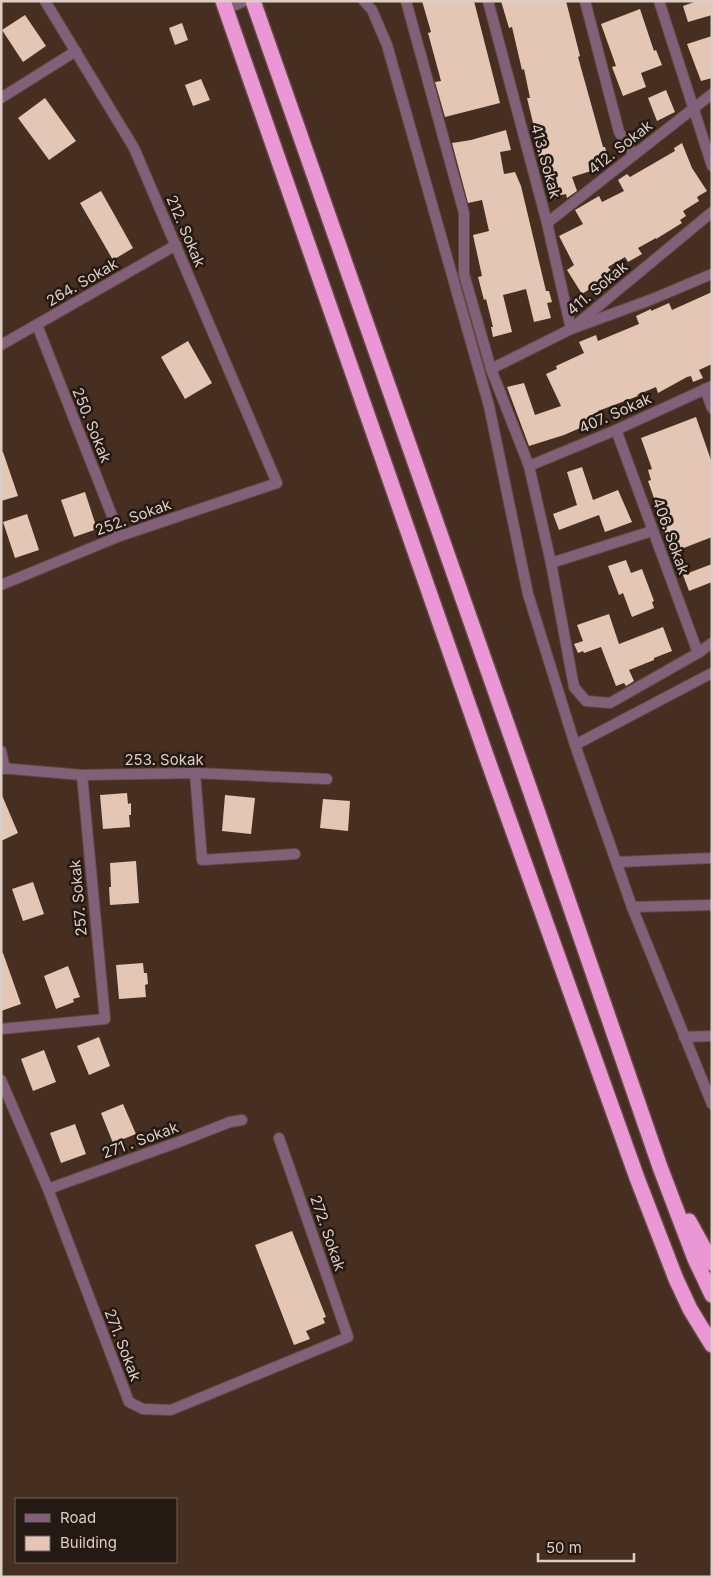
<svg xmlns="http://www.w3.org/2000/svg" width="713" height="1578" font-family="Inter,sans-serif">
  <rect width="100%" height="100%" fill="#462f21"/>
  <g fill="#e3c6b4">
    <polygon points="422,1 474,1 500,103 445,117 435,82 441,81 428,33 431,32"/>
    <polygon points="501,1 566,1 580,56 578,57 603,147 605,147 610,165 572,177 577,191 567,198 566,194 551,197 543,161 540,161 532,127 534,127 527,98 530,98 524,69 522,70 512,27 509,28"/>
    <polygon points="697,1 712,1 712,15 688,22 683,6"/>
    <polygon points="640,9 654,51 656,50 662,65 641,73 646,87 623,96 612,67 616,66 601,24"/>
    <polygon points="25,15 46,46 23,62 2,30"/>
    <polygon points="182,23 188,40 175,45 169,28"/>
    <polygon points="712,36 712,78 701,81 687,44"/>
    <polygon points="201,79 210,100 193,106 185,85"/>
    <polygon points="666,90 675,112 657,121 648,98"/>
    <polygon points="45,98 76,141 49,160 18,118"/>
    <polygon points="506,130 511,150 500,152 504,174 515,172 521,186 546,291 549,291 552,302 547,303 551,318 534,322 526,289 503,295 512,332 493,337 491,327 493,327 486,299 484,300 478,277 482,276 473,235 489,231 482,200 468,203 452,143 471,140"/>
    <polygon points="682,143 692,168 707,191 697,197 699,201 683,211 686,216 680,220 682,223 656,239 656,238 638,248 642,254 628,262 625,257 608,267 611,271 603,276 605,279 582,294 567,270 574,265 559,236 583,224 575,210 599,196 602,202 624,191 618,180 627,174 630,177 675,151 674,148"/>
    <polygon points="101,191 133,248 113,260 80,203"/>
    <polygon points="712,292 712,364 699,370 703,378 693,382 691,376 687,377 658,393 656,387 637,395 638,396 598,411 601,419 564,435 529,446 507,387 524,383 535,415 561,406 546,374 557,369 556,366 584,353 579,342 596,335 598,341 639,324 636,316 651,309 651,311 669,303 672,310"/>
    <polygon points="188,341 212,383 185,399 161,357"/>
    <polygon points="696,417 712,463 712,537 676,551 673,542 669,543 662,524 668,522 660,500 655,501 648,481 651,480 648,470 652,469 641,438"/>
    <polygon points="1,452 3,452 18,496 1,501"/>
    <polygon points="582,467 593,500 618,490 632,522 605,532 599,515 559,530 553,514 577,505 567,472"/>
    <polygon points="85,492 97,529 74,537 61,500"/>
    <polygon points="27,514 39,550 15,558 3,522"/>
    <polygon points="626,560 631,573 642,569 654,601 652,602 654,608 632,617 623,593 619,595 608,566"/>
    <polygon points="712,564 712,582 689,591 683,575"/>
    <polygon points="609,614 619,644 663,627 672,651 654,658 654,660 629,670 634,681 626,686 624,683 616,686 601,647 584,653 583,651 578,653 574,644 583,641 577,625"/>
    <polygon points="1,793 18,833 1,841"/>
    <polygon points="127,793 128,804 131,803 131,815 129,815 130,827 103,829 100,795"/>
    <polygon points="225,795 255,798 251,834 222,831"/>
    <polygon points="323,799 350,801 348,831 320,828"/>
    <polygon points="136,861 139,903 110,905 109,887 111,887 110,863"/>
    <polygon points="33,882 44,914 23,921 12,889"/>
    <polygon points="1,953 3,953 21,1004 1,1011"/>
    <polygon points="143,963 144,973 147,973 148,984 145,985 146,997 119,999 116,965"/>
    <polygon points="68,966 80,997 73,999 74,1002 56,1009 44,976"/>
    <polygon points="99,1037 110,1066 89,1075 77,1046"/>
    <polygon points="44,1050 56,1082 33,1091 21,1059"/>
    <polygon points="123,1104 136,1134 113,1143 101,1113"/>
    <polygon points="75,1124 86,1154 61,1163 50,1133"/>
    <polygon points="292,1231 326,1317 323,1318 325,1323 306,1331 310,1339 294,1345 255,1245"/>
  </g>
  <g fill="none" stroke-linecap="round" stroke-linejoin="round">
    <defs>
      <g id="street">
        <polyline points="364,1 372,10 387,45 489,406 528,594 575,745 632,907 712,1104"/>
        <polyline points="406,1 464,213 464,274 491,369 529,466 551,563 574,687 586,701 610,703 698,653 712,643"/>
        <polyline points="488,1 547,223 571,329 650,300 712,274"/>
        <polyline points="585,1 619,132 634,155"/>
        <polyline points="659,1 712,166"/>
        <polyline points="226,9 245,1"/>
        <polyline points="1,98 76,51"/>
        <polyline points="547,223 712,94"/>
        <polyline points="37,325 120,536"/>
        <polyline points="1,345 176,245"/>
        <polyline points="491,369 571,329 712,212"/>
        <polyline points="705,389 712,408"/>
        <polyline points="616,430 698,653"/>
        <polyline points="529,466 616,430 712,386"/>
        <polyline points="551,563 652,531"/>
        <polyline points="1,585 120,536 277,483 134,148 45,1"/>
        <polyline points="575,745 712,673"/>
        <polyline points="1,751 5,769"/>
        <polyline points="1,768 82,775 195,773 327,779"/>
        <polyline points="195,773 202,860 295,854"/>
        <polyline points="617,862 712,858"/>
        <polyline points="632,907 712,905"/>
        <polyline points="1,1029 105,1019 82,775"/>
        <polyline points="684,1037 712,1036"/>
        <polyline points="1,1080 48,1189 129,1402 143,1409 171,1410 348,1337 279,1138"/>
        <polyline points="48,1189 184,1140 230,1122 242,1120"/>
      </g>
      <g id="highway">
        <polyline points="223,1 487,758 637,1178 676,1279 690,1309 712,1345"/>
        <polyline points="253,1 530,790 660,1167 695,1259 712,1295"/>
        <polyline points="689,1221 712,1263"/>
      </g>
    </defs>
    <use href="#street" stroke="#614c3f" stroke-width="12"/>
    <use href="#highway" stroke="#614c3f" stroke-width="18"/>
    <use href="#street" stroke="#826079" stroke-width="10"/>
    <use href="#highway" stroke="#ec97d5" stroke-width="15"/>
  </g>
  <g text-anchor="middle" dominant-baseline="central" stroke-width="5" stroke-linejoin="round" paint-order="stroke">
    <g font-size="15" fill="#ddcec5" stroke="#241a13">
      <text transform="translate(620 147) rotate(-38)">412. Sokak</text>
      <text transform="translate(546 161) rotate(75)">413. Sokak</text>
      <text transform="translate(186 231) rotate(67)">212. Sokak</text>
      <text transform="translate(82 282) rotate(-30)">264. Sokak</text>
      <text transform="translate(597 288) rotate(-40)">411. Sokak</text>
      <text transform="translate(615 413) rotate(-24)">407. Sokak</text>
      <text transform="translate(92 425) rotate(68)">250. Sokak</text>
      <text transform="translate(133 517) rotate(-20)">252. Sokak</text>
      <text transform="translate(671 536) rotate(70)">406. Sokak</text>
      <text x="164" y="759">253. Sokak</text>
      <text transform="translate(78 898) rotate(-95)">257. Sokak</text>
      <text transform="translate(140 1140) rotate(-20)">271 . Sokak</text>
      <text transform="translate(328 1233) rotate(71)">272. Sokak</text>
      <text transform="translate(123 1345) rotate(69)">271. Sokak</text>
    </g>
  </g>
  <rect width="713" height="1578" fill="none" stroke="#ddcec5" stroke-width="5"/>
  <rect x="15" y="1498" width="162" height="65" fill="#241a13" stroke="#6e625a"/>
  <rect x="25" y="1514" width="25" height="8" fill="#826079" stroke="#6e625a"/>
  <text x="60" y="1523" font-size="15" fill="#ddcec5">Road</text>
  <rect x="25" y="1536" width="25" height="15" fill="#e3c6b4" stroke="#6e625a"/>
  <text x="60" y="1548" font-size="15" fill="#ddcec5">Building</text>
  <path d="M538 1553v8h96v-8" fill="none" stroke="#ddcec5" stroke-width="2.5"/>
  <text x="546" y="1553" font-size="15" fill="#ddcec5" stroke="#241a13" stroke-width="4" paint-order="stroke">50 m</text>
</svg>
